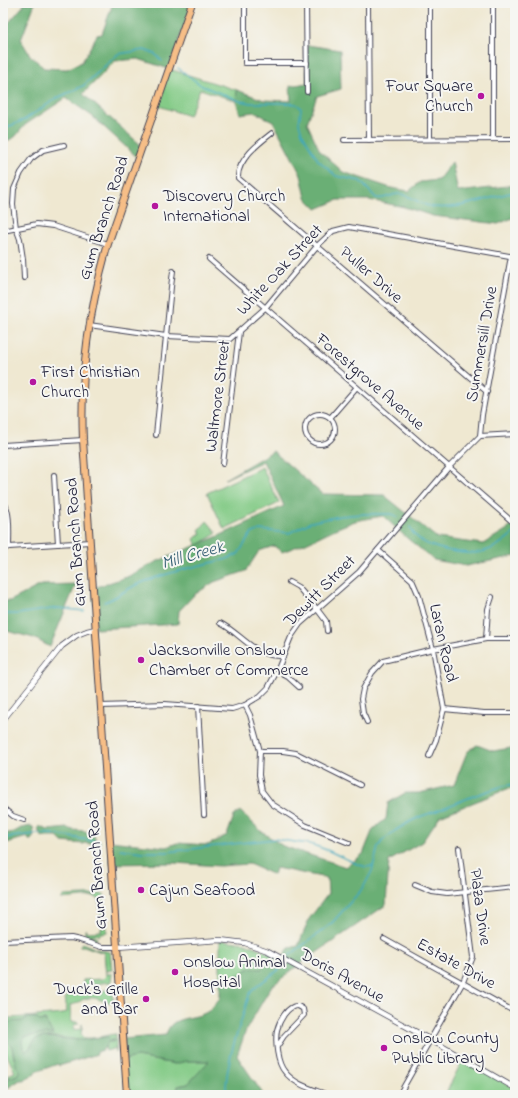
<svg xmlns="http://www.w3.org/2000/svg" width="518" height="1098" font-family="'Indie Flower',sans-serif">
  <rect width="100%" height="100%" fill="#f6f6f2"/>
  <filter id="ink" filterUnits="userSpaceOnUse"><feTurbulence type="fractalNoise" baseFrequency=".025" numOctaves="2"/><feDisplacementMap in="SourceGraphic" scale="8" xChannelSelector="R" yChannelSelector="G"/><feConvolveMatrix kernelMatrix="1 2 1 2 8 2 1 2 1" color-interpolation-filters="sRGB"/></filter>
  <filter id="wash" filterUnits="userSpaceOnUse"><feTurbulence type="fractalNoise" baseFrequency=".012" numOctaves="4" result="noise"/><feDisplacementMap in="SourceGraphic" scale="16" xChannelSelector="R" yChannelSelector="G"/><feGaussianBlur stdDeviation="0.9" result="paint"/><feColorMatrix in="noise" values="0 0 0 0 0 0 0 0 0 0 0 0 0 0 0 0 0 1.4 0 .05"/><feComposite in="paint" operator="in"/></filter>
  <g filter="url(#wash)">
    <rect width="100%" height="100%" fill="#efe8d1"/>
    <g fill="#84cb87" stroke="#537661">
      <polygon points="169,69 237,90 236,101 200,89 189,116 156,105"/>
      <polygon points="262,467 279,503 224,529 207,493"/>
      <polygon points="207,521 217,533 197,546 194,539 201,533 199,530"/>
      <polygon points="104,894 107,932 101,933 98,936 97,934 89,935 97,938 96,940 85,936 85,930 86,929 87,932 101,931 101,928 105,927 104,915 100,914 99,899 96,898 95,896 61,899 64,896"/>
      <polygon points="220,940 245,943 282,958 277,964 268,964 261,969 249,968 239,975 231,976 229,980 220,979"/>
      <polygon points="82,943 96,949 110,952 112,970 106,971 107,974 112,974 111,982 84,985 83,983 83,980 103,979 106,976 104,953 84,946 79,946"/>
      <path d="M 111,988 L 113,992 L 113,1002 C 104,1004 97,996 88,998 C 80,999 80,1004 70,1005 L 71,1022 L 78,1022 L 78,1024 L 74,1025 L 74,1030 L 82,1029 L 82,1024 L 81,1035 L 84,1038 C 95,1039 105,1035 116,1034 L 116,1052 L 116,1048 L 106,1051 L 105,1045 L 108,1042 L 113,1042 L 114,1040 C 103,1035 95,1040 83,1040 C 69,1040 53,1034 39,1038 C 32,1040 32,1047 26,1051 L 23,1048 L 22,1041 L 24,1037 L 37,1035 L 53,1034 L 45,1020 L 40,1021 L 35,1018 L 28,1018 L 22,1021 L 3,1022 L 3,1018 L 12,1018 L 63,1014 L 63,1013 L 67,1012 L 65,997 L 67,997 L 69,994 L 100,992 Z"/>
      <polygon points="3,1040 7,1041 12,1047 14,1059 20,1071 17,1075 9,1078 8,1075 15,1072 3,1047"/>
      <polygon points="137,1057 175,1064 186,1061 210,1061 188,1084 178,1086 177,1095 127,1095 124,1060"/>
      <polygon points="463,1059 515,1088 515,1095 445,1095"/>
    </g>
    <g fill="#6baf74" stroke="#466858">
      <polygon points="23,3 35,3 21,40 30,55 44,68 67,69 82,62 97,35 102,34 113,3 173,3 191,6 169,69 138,59 115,61 83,94 142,146 138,158 92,116 66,98 25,125 15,137 3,143 3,29 24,5"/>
      <polygon points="307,45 340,50 341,89 317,96 307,123 320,151 343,172 391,188 409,191 420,182 438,180 452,162 458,192 515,185 515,217 498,224 433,216 404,207 369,200 338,200 317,209 306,198 301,175 273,121 254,112 240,114 236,101 237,90 264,100 291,101 290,86 307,83"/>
      <polygon points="273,451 322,494 384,495 437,538 483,544 509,528 515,522 515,556 466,566 434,560 408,539 383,516 355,521 335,529 306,543 282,552 274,546 259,551 246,571 214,582 194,595 179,611 178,624 96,629 93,588 127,577 158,561 221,535 284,506 263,461 225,479"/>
      <polygon points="76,584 50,647 34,638 3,630 3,601 10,601 41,585"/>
      <path d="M 477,745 L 493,751 L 511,748 L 515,749 L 515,788 L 507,789 L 440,816 L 422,842 L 389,861 L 386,905 L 297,966 L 271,987 L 246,1030 L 237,1056 L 263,1094 L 261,1095 L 177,1095 L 178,1086 L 188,1084 L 209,1061 L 186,1061 L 175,1064 L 137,1057 L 124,1060 L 123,1039 L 166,1035 C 171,1014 192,1021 207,1012 C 212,1009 216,1002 220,998 L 220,979 L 229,980 L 231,976 L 239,975 L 249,968 L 261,969 L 268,964 L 277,964 L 289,948 L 298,946 L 309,919 L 328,894 L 327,878 L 276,868 L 274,875 L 249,864 L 220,866 L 174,863 L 111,864 L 109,841 L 166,847 L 177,843 L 208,845 L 227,835 L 234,816 L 240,811 L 262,832 L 283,846 L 346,867 L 363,854 L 373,829 L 386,819 L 388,803 L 405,793 L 419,793 L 454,785 L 467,752 Z"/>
      <polygon points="31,826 33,827 34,836 31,840 29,840 27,837 7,843 3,842 3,834 14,832 21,828"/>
      <polygon points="39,826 48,830 67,828 73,830 85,831 94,836 97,843 95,845 86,843 83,844 62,842 57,837 43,837 40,835 38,828"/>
      <polygon points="28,1018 36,1018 40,1021 45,1020 53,1034 37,1035 24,1037 22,1041 23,1048 26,1051 30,1048 35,1039 45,1037 83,1040 107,1037 114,1040 114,1041 108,1042 103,1050 97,1052 97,1054 59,1066 58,1064 35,1072 35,1074 23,1080 20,1080 3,1091 3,1079 5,1080 17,1075 20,1071 16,1066 12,1047 7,1041 3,1040 3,1022 22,1021"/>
    </g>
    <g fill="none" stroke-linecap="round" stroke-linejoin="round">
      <g stroke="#3ea8be" stroke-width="1.5">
        <path d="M 178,68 L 202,86 L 240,101 L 251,103 L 284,103 L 296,104 L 299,106 L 301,109 L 299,123 L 302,133 L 318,160 L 336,176 L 360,181 L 376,198 C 386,200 390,194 399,194 C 409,194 421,206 434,207 C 460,210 489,197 515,192"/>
        <polyline points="3,129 24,120 57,98 83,86 118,54 144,50 155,54 162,61"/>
        <path d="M 410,527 C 411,530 413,533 415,535 C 428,550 470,557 488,550 C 498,547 506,539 514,533"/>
        <path d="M 104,602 C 115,599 125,590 136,585 C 165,573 197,566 227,559 L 238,554 L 251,534 L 260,530 L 289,533 L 311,522 L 340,516 L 363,514 L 392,514 L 398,517"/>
        <polyline points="3,614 18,614 58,608 84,611"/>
        <polyline points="3,838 35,834 52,834 100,842"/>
        <polyline points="120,849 143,852 167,852 274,839 310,844 327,850 357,864 366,867 373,866"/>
        <polyline points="290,955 331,924 363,888 372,871 378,847 383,840 396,830 411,821 422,816 436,811 476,795 503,786 515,784"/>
        <path d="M 226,1095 C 225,1060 240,1028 249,995 C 257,982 274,976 284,965"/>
      </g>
    </g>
  </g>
  <g filter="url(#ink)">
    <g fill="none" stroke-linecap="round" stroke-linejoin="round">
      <defs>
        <g id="minor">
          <polyline points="245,3 245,63 307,63"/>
          <polyline points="306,3 307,92"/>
          <polyline points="368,3 369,140"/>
          <polyline points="493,3 493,139"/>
          <path d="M 272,133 C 259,143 237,160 238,178 L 487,392"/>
          <polyline points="430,139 430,3"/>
          <polyline points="344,140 515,139"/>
          <polyline points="3,231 37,224 53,226 108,244"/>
          <polyline points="209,259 515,524"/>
          <polyline points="24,278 23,259 20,239 16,228 13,204 14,189 21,173 31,159 43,150 64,145"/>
          <polyline points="89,325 166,336 230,339 265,308 317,246 333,231 349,227 515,257"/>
          <circle cx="320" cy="429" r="15"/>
          <polyline points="330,418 356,388"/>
          <polyline points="156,435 171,287 173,271"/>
          <polyline points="480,436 482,415 511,256"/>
          <polyline points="3,445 83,440"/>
          <polyline points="223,464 239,332"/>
          <polyline points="54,475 58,544"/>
          <path d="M 3,501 C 11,510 9,535 9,547"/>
          <polyline points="3,549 9,547 90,542"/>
          <polyline points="378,550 412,580 419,596 433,649 444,709 436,740 429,756"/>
          <polyline points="289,582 298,587 317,609 326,621 327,631"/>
          <path d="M 220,623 C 237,631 252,652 271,655 C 275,656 279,656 283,656"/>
          <polyline points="486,639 488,609 492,597"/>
          <polyline points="277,671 288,677 299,687"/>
          <polyline points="245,705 250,715 260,751 259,775 262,791 272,804 305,825 349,843"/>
          <polyline points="101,706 165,704 232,709 245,705 260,696 268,688 278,669 291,637 300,624 359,572 449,467 480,436 515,434"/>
          <polyline points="198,706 204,815"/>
          <polyline points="444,709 484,713 515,713"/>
          <polyline points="367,722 363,713 361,699 363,689 372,673 383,661 433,649 486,639 515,639"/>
          <polyline points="260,751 283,751 296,753 360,785"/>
          <polyline points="3,808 13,816 24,820"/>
          <polyline points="415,885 432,892 447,894 515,887"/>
          <polyline points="384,939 515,1012"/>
          <polyline points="3,941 71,938 80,940 102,947 117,947"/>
          <path d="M 277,1047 L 284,1036 L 304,1015 L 303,1009 C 302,1008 300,1007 298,1006 C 287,1005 279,1022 277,1030 C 275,1042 277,1063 285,1072 C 295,1085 313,1089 328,1095"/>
          <polyline points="399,1095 463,982 473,957 459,848"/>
        </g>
        <g id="tertiary">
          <polyline points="3,720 62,646 77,635 87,631 96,629"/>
          <polyline points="117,947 220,940 245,943 268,951 431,1040 515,1088"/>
        </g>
        <path id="primary" d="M 127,1095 L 83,440 C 80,371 89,311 108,244 L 192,3"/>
      </defs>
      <use href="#minor" stroke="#414052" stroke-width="6"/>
      <use href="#tertiary" stroke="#414052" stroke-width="6"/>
      <use href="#primary" stroke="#414052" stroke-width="8"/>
      <use href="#minor" stroke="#fff" stroke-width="4"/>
      <use href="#tertiary" stroke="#fff" stroke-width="4.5"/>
      <use href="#primary" stroke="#f6be87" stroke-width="6"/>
    </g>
  </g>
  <g fill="#b5179e" stroke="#f6f6f2" stroke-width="1.5">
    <circle cx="481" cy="96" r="4"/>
    <circle cx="155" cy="206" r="4"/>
    <circle cx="33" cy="382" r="4"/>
    <circle cx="141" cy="660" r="4"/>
    <circle cx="141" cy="890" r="4"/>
    <circle cx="175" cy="972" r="4"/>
    <circle cx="146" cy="999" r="4"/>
    <circle cx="384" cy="1048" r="4"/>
  </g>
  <g text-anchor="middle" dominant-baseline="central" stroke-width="4" stroke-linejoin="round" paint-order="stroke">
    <g font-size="17" fill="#22223b" stroke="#f6f6f2" text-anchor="start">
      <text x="473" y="86" text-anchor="end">Four Square<tspan x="473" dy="20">Church</tspan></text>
      <text x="163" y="196">Discovery Church<tspan x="163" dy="20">International</tspan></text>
      <text x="41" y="372">First Christian<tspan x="41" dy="20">Church</tspan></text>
      <text x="149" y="650">Jacksonville Onslow<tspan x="149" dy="20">Chamber of Commerce</tspan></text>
      <text x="149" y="890">Cajun Seafood</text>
      <text x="183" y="962">Onslow Animal<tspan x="183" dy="20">Hospital</tspan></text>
      <text x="138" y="989" text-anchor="end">Duck's Grille<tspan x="138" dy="20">and Bar</tspan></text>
      <text x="392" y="1038">Onslow County<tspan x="392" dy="20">Public Library</tspan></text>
    </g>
    <g font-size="17" fill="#22223b" stroke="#f6f6f2">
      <text transform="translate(104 218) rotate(-72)">Gum Branch Road</text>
      <text transform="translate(280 270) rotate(-47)">White Oak Street</text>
      <text transform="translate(371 275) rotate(41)">Puller Drive</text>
      <text transform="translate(482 344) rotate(-80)">Summersill Drive</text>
      <text transform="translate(370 382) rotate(41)">Forestgrove Avenue</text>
      <text transform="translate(218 396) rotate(-83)">Waltmore Street</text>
      <text transform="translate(76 542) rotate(-94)">Gum Branch Road</text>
      <text transform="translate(320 591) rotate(-45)">Dewitt Street</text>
      <text transform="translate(443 643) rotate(77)">Laran Road</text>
      <text transform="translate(97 865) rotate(-94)">Gum Branch Road</text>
      <text transform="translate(480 907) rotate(82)">Plaza Drive</text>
      <text transform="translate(456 964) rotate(29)">Estate Drive</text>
      <text transform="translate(342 976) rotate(29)">Doris Avenue</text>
    </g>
    <g font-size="18" font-style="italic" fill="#2d586f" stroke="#f6f6f2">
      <text transform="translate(193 556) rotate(-16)">Mill Creek</text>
    </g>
  </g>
  <rect width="518" height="1098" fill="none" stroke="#f6f6f2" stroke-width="16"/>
</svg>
